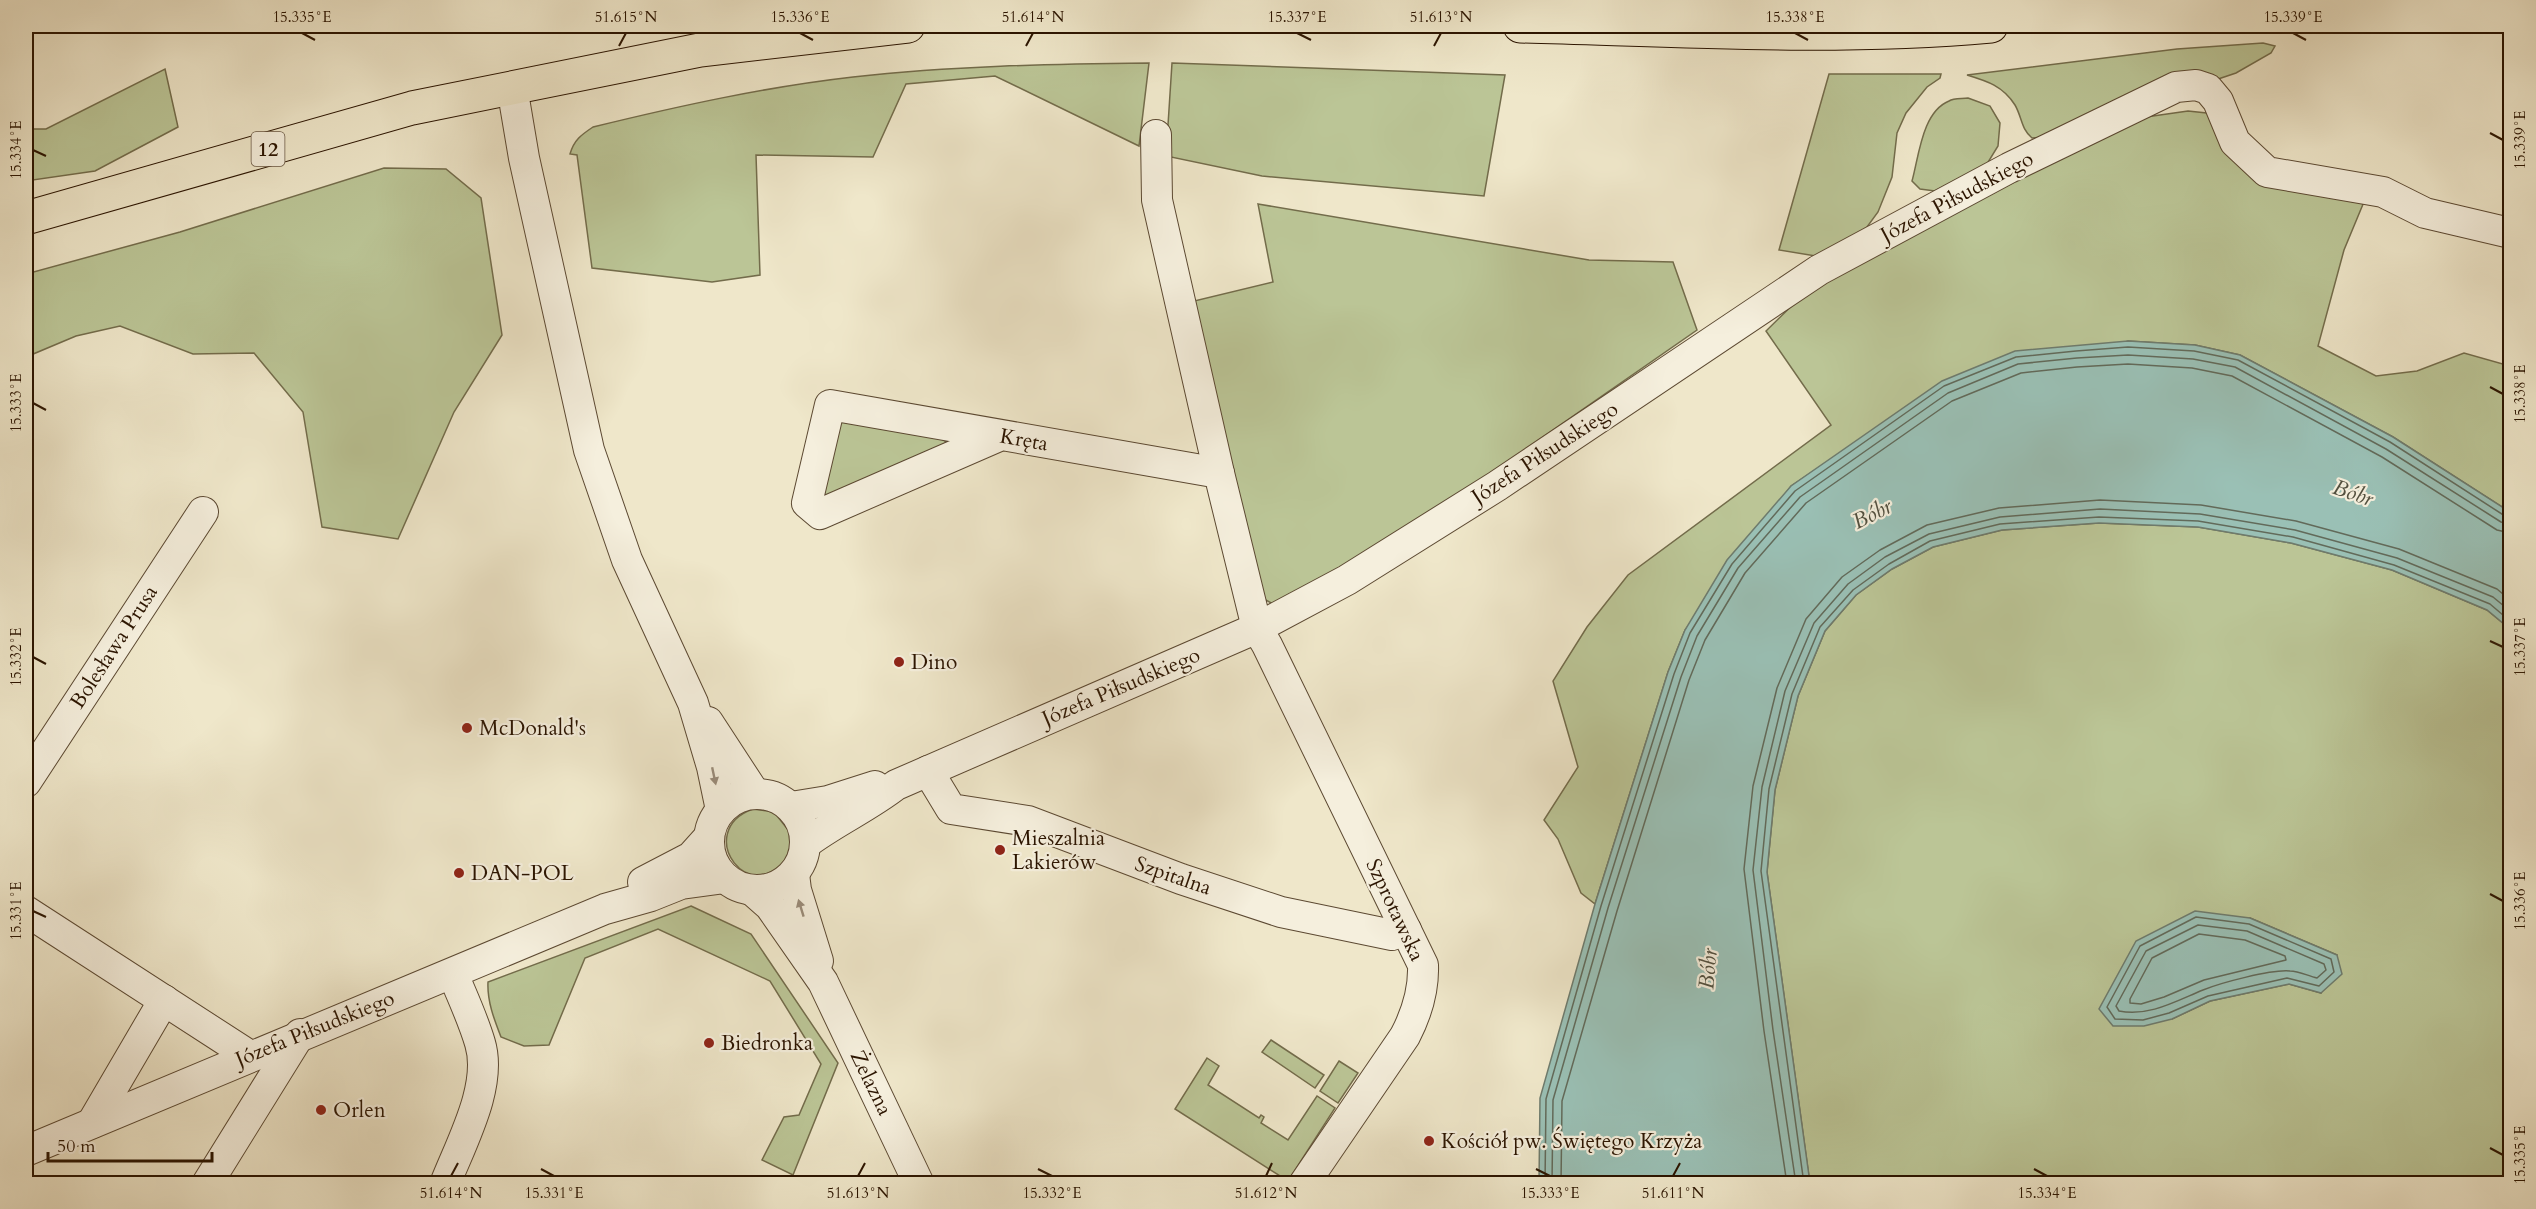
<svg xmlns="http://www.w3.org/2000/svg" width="2536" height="1209" font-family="Cardo,serif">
  <rect width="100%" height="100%" fill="#efe7ca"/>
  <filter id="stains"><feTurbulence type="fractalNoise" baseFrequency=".00333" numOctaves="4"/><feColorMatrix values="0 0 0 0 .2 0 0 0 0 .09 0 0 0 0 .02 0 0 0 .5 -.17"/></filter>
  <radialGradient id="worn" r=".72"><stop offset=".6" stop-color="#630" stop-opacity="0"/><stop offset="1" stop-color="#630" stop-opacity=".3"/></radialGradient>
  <g fill="#bbc596" stroke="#736c4b" stroke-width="1.5" fill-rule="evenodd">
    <path d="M 2263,43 L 2275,46 L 2271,53 L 2236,73 L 2046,137 L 2032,138 C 2021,129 2022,117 2015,105 C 2003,86 1987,81 1967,75 L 2177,49 Z"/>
    <path d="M 1149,63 L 1139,146 L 995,76 L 906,84 L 873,157 L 756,155 L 760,275 L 712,282 L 592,268 L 577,155 L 570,154 C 574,140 581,135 593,127 C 679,106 765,87 853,77 C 951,66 1050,64 1149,63 Z"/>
    <polygon points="1172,63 1505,75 1484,196 1262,176 1166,156"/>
    <polygon points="165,69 178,127 95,171 26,181 26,129 46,129"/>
    <polygon points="1829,74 1941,74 1940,78 1927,87 1906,113 1897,133 1892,177 1878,212 1867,227 1834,251 1822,257 1779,250"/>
    <path d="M 1968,98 L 1990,106 L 2000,123 L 1998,146 L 1987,164 L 1935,191 L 1920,189 L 1912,181 C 1919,156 1922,112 1949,101 C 1954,98 1962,99 1968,98 Z"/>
    <polygon points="2188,111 2216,114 2231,145 2366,197 2344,250 2318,346 2376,376 2417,371 2464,353 2510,366 2510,512 2393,437 2240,355 2195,345 2128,341 1857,442 1791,486 1685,630 1668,672 1595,904 1581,893 1558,839 1544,820 1578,767 1553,681 1587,627 1628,575 1831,425 1766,331 1812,286 2139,118"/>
    <polygon points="384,168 446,169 481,198 502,335 454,412 398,539 322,527 303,412 254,353 193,354 120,326 76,336 26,357 26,274 180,232"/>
    <polygon points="1258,204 1589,260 1673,262 1697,330 1428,517 1275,605 1262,598 1190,302 1273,282"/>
    <polygon points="841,420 940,438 946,442 946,450 825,500 818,494"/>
    <path d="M 2099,523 L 2198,527 L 2291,543 L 2392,570 L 2487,610 L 2510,629 L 2510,1183 L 1810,1184 L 1767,872 L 1775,790 L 1798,696 L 1825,631 L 1856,595 L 1892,569 L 1933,547 L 2002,530 ZM 2250,918 L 2337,955 L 2321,993 L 2289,984 L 2210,1001 L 2172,1019 Z"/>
    <path d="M 753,809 L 774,812 L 789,831 L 792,850 C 752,917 691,831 753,809 Z"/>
    <path d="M 691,906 L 751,934 L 838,1063 L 793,1175 L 762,1160 L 784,1117 L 799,1115 L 821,1064 L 770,981 L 658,929 L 585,958 L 549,1045 L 524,1046 L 501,1037 C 494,1019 487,1001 488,982 Z"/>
    <polygon points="1271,1040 1324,1075 1315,1088 1262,1052"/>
    <polygon points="1207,1058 1219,1066 1208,1085 1259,1118 1261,1115 1264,1117 1261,1123 1288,1140 1317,1096 1335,1108 1288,1181 1175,1109"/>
    <polygon points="1339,1061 1358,1073 1338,1103 1320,1091"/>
  </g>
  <g fill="#9ac0b5" stroke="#6e7b6d" stroke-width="1.5">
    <polygon points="2128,341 2195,345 2240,355 2393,437 2510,512 2510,629 2487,610 2392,570 2291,543 2198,527 2099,523 2002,530 1933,547 1892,569 1856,595 1825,631 1798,696 1775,790 1767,872 1810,1183 1539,1183 1540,1098 1595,904 1668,672 1685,630 1727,560 1791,486 1942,381 2015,351"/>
    <polygon points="2195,911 2250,918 2337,955 2342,974 2321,993 2289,984 2210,1001 2172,1019 2144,1026 2113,1026 2099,1009 2136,941"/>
  </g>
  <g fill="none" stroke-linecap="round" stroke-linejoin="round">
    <g stroke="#626a5a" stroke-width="1.5">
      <polygon points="2196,917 2249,924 2331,959 2334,972 2319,986 2287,978 2208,996 2169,1013 2143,1020 2115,1019 2107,1007 2140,946"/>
      <path d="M 2198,925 L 2247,931 L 2324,964 L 2326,970 L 2317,978 C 2308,976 2299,971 2290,971 C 2272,969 2220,983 2203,990 C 2176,1001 2149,1017 2119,1011 L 2116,1006 L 2146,951 Z"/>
      <polygon points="2199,934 2245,940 2285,956 2286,960 2204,980 2164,997 2141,1004 2130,1003 2130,999 2152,958"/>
      <polyline points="1545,1184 1546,1099 1601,906 1674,674 1690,633 1732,564 1795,491 1944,386 2016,357 2076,351 2128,347 2194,351 2238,360 2390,442 2505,516 2510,517"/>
      <polyline points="1552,1184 1553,1100 1608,908 1681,677 1697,636 1738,568 1800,497 1948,393 2018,364 2077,358 2128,355 2193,359 2235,367 2386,449 2501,522 2510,524"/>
      <polyline points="1561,1184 1562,1101 1617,911 1689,680 1705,640 1745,573 1806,503 1952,401 2021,373 2077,367 2128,364 2192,368 2232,376 2382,457 2497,530 2510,533"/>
      <polyline points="1787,1184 1764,1031 1744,869 1753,786 1777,688 1806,619 1842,577 1880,550 1927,525 1999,508 2100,500 2201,505 2296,521 2399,549 2497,589 2510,600"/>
      <polyline points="1796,1184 1773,1030 1753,870 1762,787 1785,691 1814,623 1848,584 1885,557 1929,534 2000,517 2100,509 2200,514 2295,530 2397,558 2493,597 2510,611"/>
      <polyline points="1804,1184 1761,871 1769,789 1792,694 1820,627 1853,590 1889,564 1930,541 2000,524 2099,517 2198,521 2293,537 2394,565 2490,604 2510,621"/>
    </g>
    <defs>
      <g id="minor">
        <polyline points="512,87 524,158 589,450 627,560 693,703 712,767 721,810"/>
        <polyline points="1156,135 1157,200 1219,473"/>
        <path d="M 999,436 L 820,514 L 807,503 L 830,405 L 1219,473 L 1257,628 L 1267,645 L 1423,965 C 1424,991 1417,1013 1405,1036 L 1304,1184"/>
        <polyline points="708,722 755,794"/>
        <polyline points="928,771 951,809 1028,821 1181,879 1281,912 1392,935 1406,930"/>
        <polyline points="26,782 203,512"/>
        <circle cx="757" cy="842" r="48"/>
        <polyline points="791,807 828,801 875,786"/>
        <path d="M 805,844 C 834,822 868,807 896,785 L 1257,628 L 1347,580 L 1497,486 L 1819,270 L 2009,168 L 2176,87 L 2196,85 L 2208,89 L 2218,101 L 2235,142 L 2267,172 L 2383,192 L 2425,213 L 2510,233"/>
        <polyline points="794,874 796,890 818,961"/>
        <polyline points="643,882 691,857 709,837"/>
        <polyline points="753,891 770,906 823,982 919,1184"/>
        <polyline points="26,911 250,1056"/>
        <polyline points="92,1123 164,1000"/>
        <polyline points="26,1151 605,909 651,896 681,884 725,878"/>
        <polyline points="207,1184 300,1034"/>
        <path d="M 445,1184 C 461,1143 493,1086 480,1043 C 473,1019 462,996 453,974"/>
      </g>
      <g id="major">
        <path d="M 1520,26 C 1677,30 1834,40 1991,26"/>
        <polyline points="26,218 412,108 700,50 908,26"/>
      </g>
    </defs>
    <use href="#minor" stroke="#5c4932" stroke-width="32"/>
    <use href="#major" stroke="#2b1400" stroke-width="35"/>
    <use href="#minor" stroke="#f5efdd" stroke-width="30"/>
    <use href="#major" stroke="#efe7ca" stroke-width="33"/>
  </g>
  <defs><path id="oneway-solid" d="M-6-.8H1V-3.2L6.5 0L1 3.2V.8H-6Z" transform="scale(1.5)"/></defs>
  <g fill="#9a8c7a">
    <use href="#oneway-solid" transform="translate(714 776) rotate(78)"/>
    <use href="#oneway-solid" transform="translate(801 908) rotate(-107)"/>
  </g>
  <path fill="none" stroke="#2b1400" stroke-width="2" d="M 302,33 L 315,40M 800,33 L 813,40M 1297,33 L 1311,40M 1795,33 L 1808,40M 2293,33 L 2306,40M 619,46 L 626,33M 1026,46 L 1033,33M 1434,46 L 1441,33M 2490,133 L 2503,140M 33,150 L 46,156M 2490,387 L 2503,394M 33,403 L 46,410M 2490,641 L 2503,647M 33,657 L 46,664M 2490,894 L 2503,901M 33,911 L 46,917M 2490,1148 L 2503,1155M 541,1169 L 554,1176M 1038,1169 L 1052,1176M 1536,1169 L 1550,1176M 2034,1169 L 2047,1176M 451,1176 L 458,1163M 858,1176 L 865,1163M 1266,1176 L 1272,1163M 1673,1176 L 1680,1163"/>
  <g fill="#8f2418" stroke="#f5efdd" stroke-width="2">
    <circle cx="899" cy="662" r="6"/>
    <circle cx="467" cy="728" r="6"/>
    <circle cx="1000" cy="850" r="6"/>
    <circle cx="459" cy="873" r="6"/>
    <circle cx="709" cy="1043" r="6"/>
    <circle cx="321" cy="1110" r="6"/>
    <circle cx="1429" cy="1141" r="6"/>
  </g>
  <g text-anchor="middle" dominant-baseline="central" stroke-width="4.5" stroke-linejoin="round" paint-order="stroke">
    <rect fill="#f5efdd" stroke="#685642" stroke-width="1.5" x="251.5" y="132" width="33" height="34" rx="4.5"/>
    <g font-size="20" font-weight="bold" fill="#2b1400">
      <text x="268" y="149">12</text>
    </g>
    <g font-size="21" fill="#2b1400" stroke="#f5efdd">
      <text transform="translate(1957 197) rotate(-28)">Józefa Piłsudskiego</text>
      <text transform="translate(1024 440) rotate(10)">Kręta</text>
      <text transform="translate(1545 453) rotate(-33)">Józefa Piłsudskiego</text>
      <text transform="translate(114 647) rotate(-57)">Bolesława Prusa</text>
      <text transform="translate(1121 687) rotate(-23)">Józefa Piłsudskiego</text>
      <text transform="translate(1173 876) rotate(19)">Szpitalna</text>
      <text transform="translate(1395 910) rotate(65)">Szprotawska</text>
      <text transform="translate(315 1029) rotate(-22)">Józefa Piłsudskiego</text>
      <text transform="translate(871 1083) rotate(64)">Żelazna</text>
    </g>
    <g font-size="21" fill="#2b1400" stroke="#f5efdd" text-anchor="start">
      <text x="911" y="662">Dino</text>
      <text x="479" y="728">McDonald's</text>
      <text x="1012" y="838">Mieszalnia<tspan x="1012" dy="24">Lakierów</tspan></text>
      <text x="471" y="873">DAN-POL</text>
      <text x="721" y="1043">Biedronka</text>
      <text x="333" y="1110">Orlen</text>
      <text x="1441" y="1141">Kościół pw. Świętego Krzyża</text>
    </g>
    <g font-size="22" font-style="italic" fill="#52503f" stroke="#f5efdd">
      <text transform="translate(2353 493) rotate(19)">Bóbr</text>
      <text transform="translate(1872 514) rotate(-27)">Bóbr</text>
      <text transform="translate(1708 969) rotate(-85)">Bóbr</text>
    </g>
  </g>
  <rect width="2536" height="1209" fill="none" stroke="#efe7ca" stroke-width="66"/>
  <path d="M48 1152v9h164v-9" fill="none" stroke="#2b1400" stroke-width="3"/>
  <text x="57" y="1152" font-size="18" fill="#2b1400" stroke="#f5efdd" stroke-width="4.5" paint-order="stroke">50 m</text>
  <rect x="33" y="33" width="2470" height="1143" fill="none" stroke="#2b1400" stroke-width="2"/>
  <g font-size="15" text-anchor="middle" fill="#2b1400">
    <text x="302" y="22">15.335°E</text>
    <text x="626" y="22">51.615°N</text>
    <text x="800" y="22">15.336°E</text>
    <text x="1033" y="22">51.614°N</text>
    <text x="1297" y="22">15.337°E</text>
    <text x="1441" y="22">51.613°N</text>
    <text x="1795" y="22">15.338°E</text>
    <text x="2293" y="22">15.339°E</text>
    <text transform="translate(2520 140) rotate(-90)" y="5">15.339°E</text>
    <text transform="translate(16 150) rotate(-90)" y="5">15.334°E</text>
    <text transform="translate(2520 394) rotate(-90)" y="5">15.338°E</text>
    <text transform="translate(16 403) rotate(-90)" y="5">15.333°E</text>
    <text transform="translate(2520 647) rotate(-90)" y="5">15.337°E</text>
    <text transform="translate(16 657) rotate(-90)" y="5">15.332°E</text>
    <text transform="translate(2520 901) rotate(-90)" y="5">15.336°E</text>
    <text transform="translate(16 911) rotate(-90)" y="5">15.331°E</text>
    <text transform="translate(2520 1155) rotate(-90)" y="5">15.335°E</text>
    <text x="451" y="1198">51.614°N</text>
    <text x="554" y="1198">15.331°E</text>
    <text x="858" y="1198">51.613°N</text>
    <text x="1052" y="1198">15.332°E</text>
    <text x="1266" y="1198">51.612°N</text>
    <text x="1550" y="1198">15.333°E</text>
    <text x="1673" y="1198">51.611°N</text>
    <text x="2047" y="1198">15.334°E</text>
  </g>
  <rect width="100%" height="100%" filter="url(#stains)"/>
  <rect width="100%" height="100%" fill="url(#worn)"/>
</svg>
